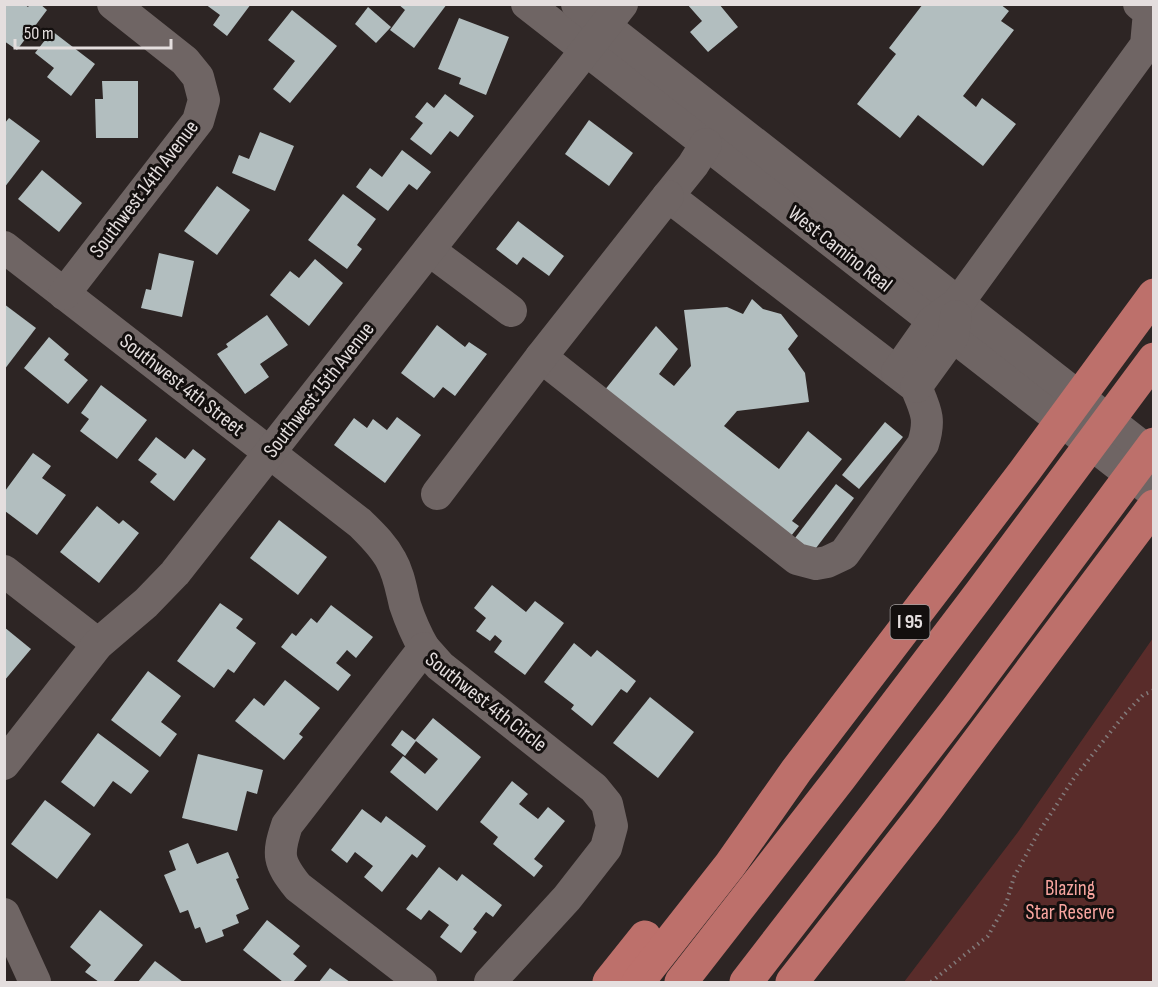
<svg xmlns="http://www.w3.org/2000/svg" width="1158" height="987" font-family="'Sofia Sans Condensed',sans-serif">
  <rect width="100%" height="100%" fill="#2d2524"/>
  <polygon fill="#592c2a" points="1153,638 1153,982 904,982 1018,832"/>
  <g fill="#b2bebf">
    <polygon points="4,4 24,4 28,7 30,4 40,4 47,10 17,50 4,41"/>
    <polygon points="205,4 251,4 227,36 213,25 220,15"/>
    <polygon points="398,4 447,4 414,48 390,30 405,10"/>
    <polygon points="687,4 719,4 738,27 708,52 690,32 702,21"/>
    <polygon points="923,4 1000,4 1009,11 1001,21 1014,30 963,96 976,107 982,98 1016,124 983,166 918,115 900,138 857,104 896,54 889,48"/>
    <polygon points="368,7 391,27 376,43 355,24"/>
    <polygon points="292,10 337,46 290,103 273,89 295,61 268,40"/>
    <polygon points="459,18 509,37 486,95 459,84 461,78 438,69"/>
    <polygon points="52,31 95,64 71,96 47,77 54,68 35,53"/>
    <polygon points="102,81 138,81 138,138 96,138 95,99 103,99"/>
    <polygon points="445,94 474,116 458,137 450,131 431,155 410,139 423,123 415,117 427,102 434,108"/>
    <polygon points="9,118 40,141 4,188 4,124"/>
    <polygon points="589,120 633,153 609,186 565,154"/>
    <polygon points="260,132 294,146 275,191 232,173 239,155 249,159"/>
    <polygon points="402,150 431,172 417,190 409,184 388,211 356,187 370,168 382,177"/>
    <polygon points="42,170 82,203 59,232 18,199"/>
    <polygon points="217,186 250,210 217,255 184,231"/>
    <polygon points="343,194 376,219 357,245 362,249 347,269 308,240"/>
    <polygon points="518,221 564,256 549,276 523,257 517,265 496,249"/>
    <polygon points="159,253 194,261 182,317 141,308 146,289 151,290"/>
    <polygon points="315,259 343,283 309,326 270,295 290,271 299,278"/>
    <polygon points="752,299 763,309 781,314 798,336 788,349 805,373 809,402 737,411 724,426 779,469 808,431 842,459 792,521 799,526 791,536 604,391 656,326 678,349 659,374 674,386 691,366 684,310 727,307 743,314"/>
    <polygon points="4,304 36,328 4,370"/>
    <polygon points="267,315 288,345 260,364 269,377 245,394 217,354 228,347 226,344"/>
    <polygon points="437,325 465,347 469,342 487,354 455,396 443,387 434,398 401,373"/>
    <polygon points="49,337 69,354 64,360 88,380 68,404 24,368"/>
    <polygon points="101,385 147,420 117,459 80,431 89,419 81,413"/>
    <polygon points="397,417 421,435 385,483 334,445 354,418 367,428 373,419 387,430"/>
    <polygon points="885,422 903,437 859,489 842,475"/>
    <polygon points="156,437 185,459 193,449 206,459 174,501 150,482 157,474 138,460"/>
    <polygon points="33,453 51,466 42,478 66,495 37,535 5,511 5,491"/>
    <polygon points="836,484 854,498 813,552 795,538"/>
    <polygon points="97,506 119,524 123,520 139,533 99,583 60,552"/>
    <polygon points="279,520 327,557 298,595 250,558"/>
    <polygon points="492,585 526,612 535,601 564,623 525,675 494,652 502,641 495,635 490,641 476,631 486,618 474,608"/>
    <polygon points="220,603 243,619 236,628 256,643 234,673 228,669 214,688 177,661"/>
    <polygon points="331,605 373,637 356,658 347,650 336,663 351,675 338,691 281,647 292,633 296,636 311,618 317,623"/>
    <polygon points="4,627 31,649 4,681"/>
    <polygon points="574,643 591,657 597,650 636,681 627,693 621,689 592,726 571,709 574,705 544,682"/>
    <polygon points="148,671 181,696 161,722 177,734 160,757 111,720"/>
    <polygon points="285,680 320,708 299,734 303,737 284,760 235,721 254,698 264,706"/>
    <polygon points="650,697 694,732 658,778 613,743"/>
    <polygon points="433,718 481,757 437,811 390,772 403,756 425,774 438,759 416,741 405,756 391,745 402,730 415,740"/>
    <polygon points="98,733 149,771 131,794 113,781 94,807 61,782"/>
    <polygon points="198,754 263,770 257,794 247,791 237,831 182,818"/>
    <polygon points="512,781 528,794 519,804 538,819 548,807 565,821 534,859 543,866 534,877 493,844 498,837 480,822"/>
    <polygon points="45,800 91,834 57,879 11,844"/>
    <polygon points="362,809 381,823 386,816 426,846 417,858 412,854 382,892 364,877 373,866 355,852 347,863 331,850"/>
    <polygon points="188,843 197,864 228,852 239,878 236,879 249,909 236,915 239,923 222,930 224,936 206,943 200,927 195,929 188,910 180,913 164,875 176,870 169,851"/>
    <polygon points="439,867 457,881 462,874 502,905 493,917 486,912 473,929 477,932 461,953 440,937 449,925 429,910 421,920 406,909"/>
    <polygon points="100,910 143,945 113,982 99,982 85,972 91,965 70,947"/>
    <polygon points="267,920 300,946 293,954 307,966 293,982 283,982 243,950"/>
    <polygon points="155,961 183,982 138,982"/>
    <polygon points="330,968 350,982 319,982"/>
  </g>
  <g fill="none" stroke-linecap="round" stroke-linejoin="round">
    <polyline stroke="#827a7a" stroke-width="4" stroke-dasharray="1.5 4.5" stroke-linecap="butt" points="931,982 988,936 1006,904 1014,877 1037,835 1074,778 1124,715 1143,695 1154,690"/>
    <g stroke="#6f6564" stroke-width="32">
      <polyline points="527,4 1154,493"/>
      <polyline points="577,4 1154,456"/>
      <path d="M 4,247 L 360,523 C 371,534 383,545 391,560 C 399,574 401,589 405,605 C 410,620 416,634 424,648"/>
      <polyline points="429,250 511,311"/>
      <polyline points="64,294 198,121 204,100 198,77 185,61 113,4"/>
      <path d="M 541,357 L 797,559 L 816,564 L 827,562 L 844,554 L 923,444 C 931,419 926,411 916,387 L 668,196 L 693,165 L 706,144"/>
      <polyline points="897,372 933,321 958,303 1146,45 1149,12 1139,4"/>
      <polyline points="916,387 953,336 956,316"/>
      <polyline points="437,494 541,357 668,196"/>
      <polyline points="4,571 98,644"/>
      <polyline points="4,764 98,644 146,603 175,573 622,4"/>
      <polyline points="4,914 35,982"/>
      <path d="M 421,982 L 298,887 C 278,862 277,855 287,825 L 424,648 L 440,666 L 594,788 L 607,804 L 612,826 L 606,848 L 567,898 L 490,982"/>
    </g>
    <g stroke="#bd706b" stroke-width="33">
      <polyline points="609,982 645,937"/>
      <polyline points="638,982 730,865 796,771 1024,472 1154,295"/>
      <polyline points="681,982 840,778 981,592 1154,359"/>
      <polyline points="746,982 957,709 1154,444"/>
      <polyline points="792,982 925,812 1154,506"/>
    </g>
  </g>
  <g text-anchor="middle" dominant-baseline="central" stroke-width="6" stroke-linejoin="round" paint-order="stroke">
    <rect fill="#130f0e" stroke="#a5a0a0" stroke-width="1.5" x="890.5" y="605" width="39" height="34" rx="4.5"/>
    <g font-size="20" font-weight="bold" fill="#e4dede">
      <text x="910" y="622">I 95</text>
    </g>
    <g font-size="21" fill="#e4dede" stroke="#130f0e">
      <text transform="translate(144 189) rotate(-53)">Southwest 14th Avenue</text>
      <text transform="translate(840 249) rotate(38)">West Camino Real</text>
      <text transform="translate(182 385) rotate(38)">Southwest 4th Street</text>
      <text transform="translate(319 390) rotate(-52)">Southwest 15th Avenue</text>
      <text transform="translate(486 702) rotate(38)">Southwest 4th Circle</text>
    </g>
    <g font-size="21" fill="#f8a59f" stroke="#130f0e">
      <text x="1070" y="888">Blazing<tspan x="1070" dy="24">Star Reserve</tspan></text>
    </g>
  </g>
  <rect width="1158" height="987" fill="none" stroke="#e4dede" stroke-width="12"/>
  <path d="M15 39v9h156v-9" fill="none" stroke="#e4dede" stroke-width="3"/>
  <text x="24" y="39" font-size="18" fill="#e4dede" stroke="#130f0e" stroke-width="4.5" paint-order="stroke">50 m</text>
</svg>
